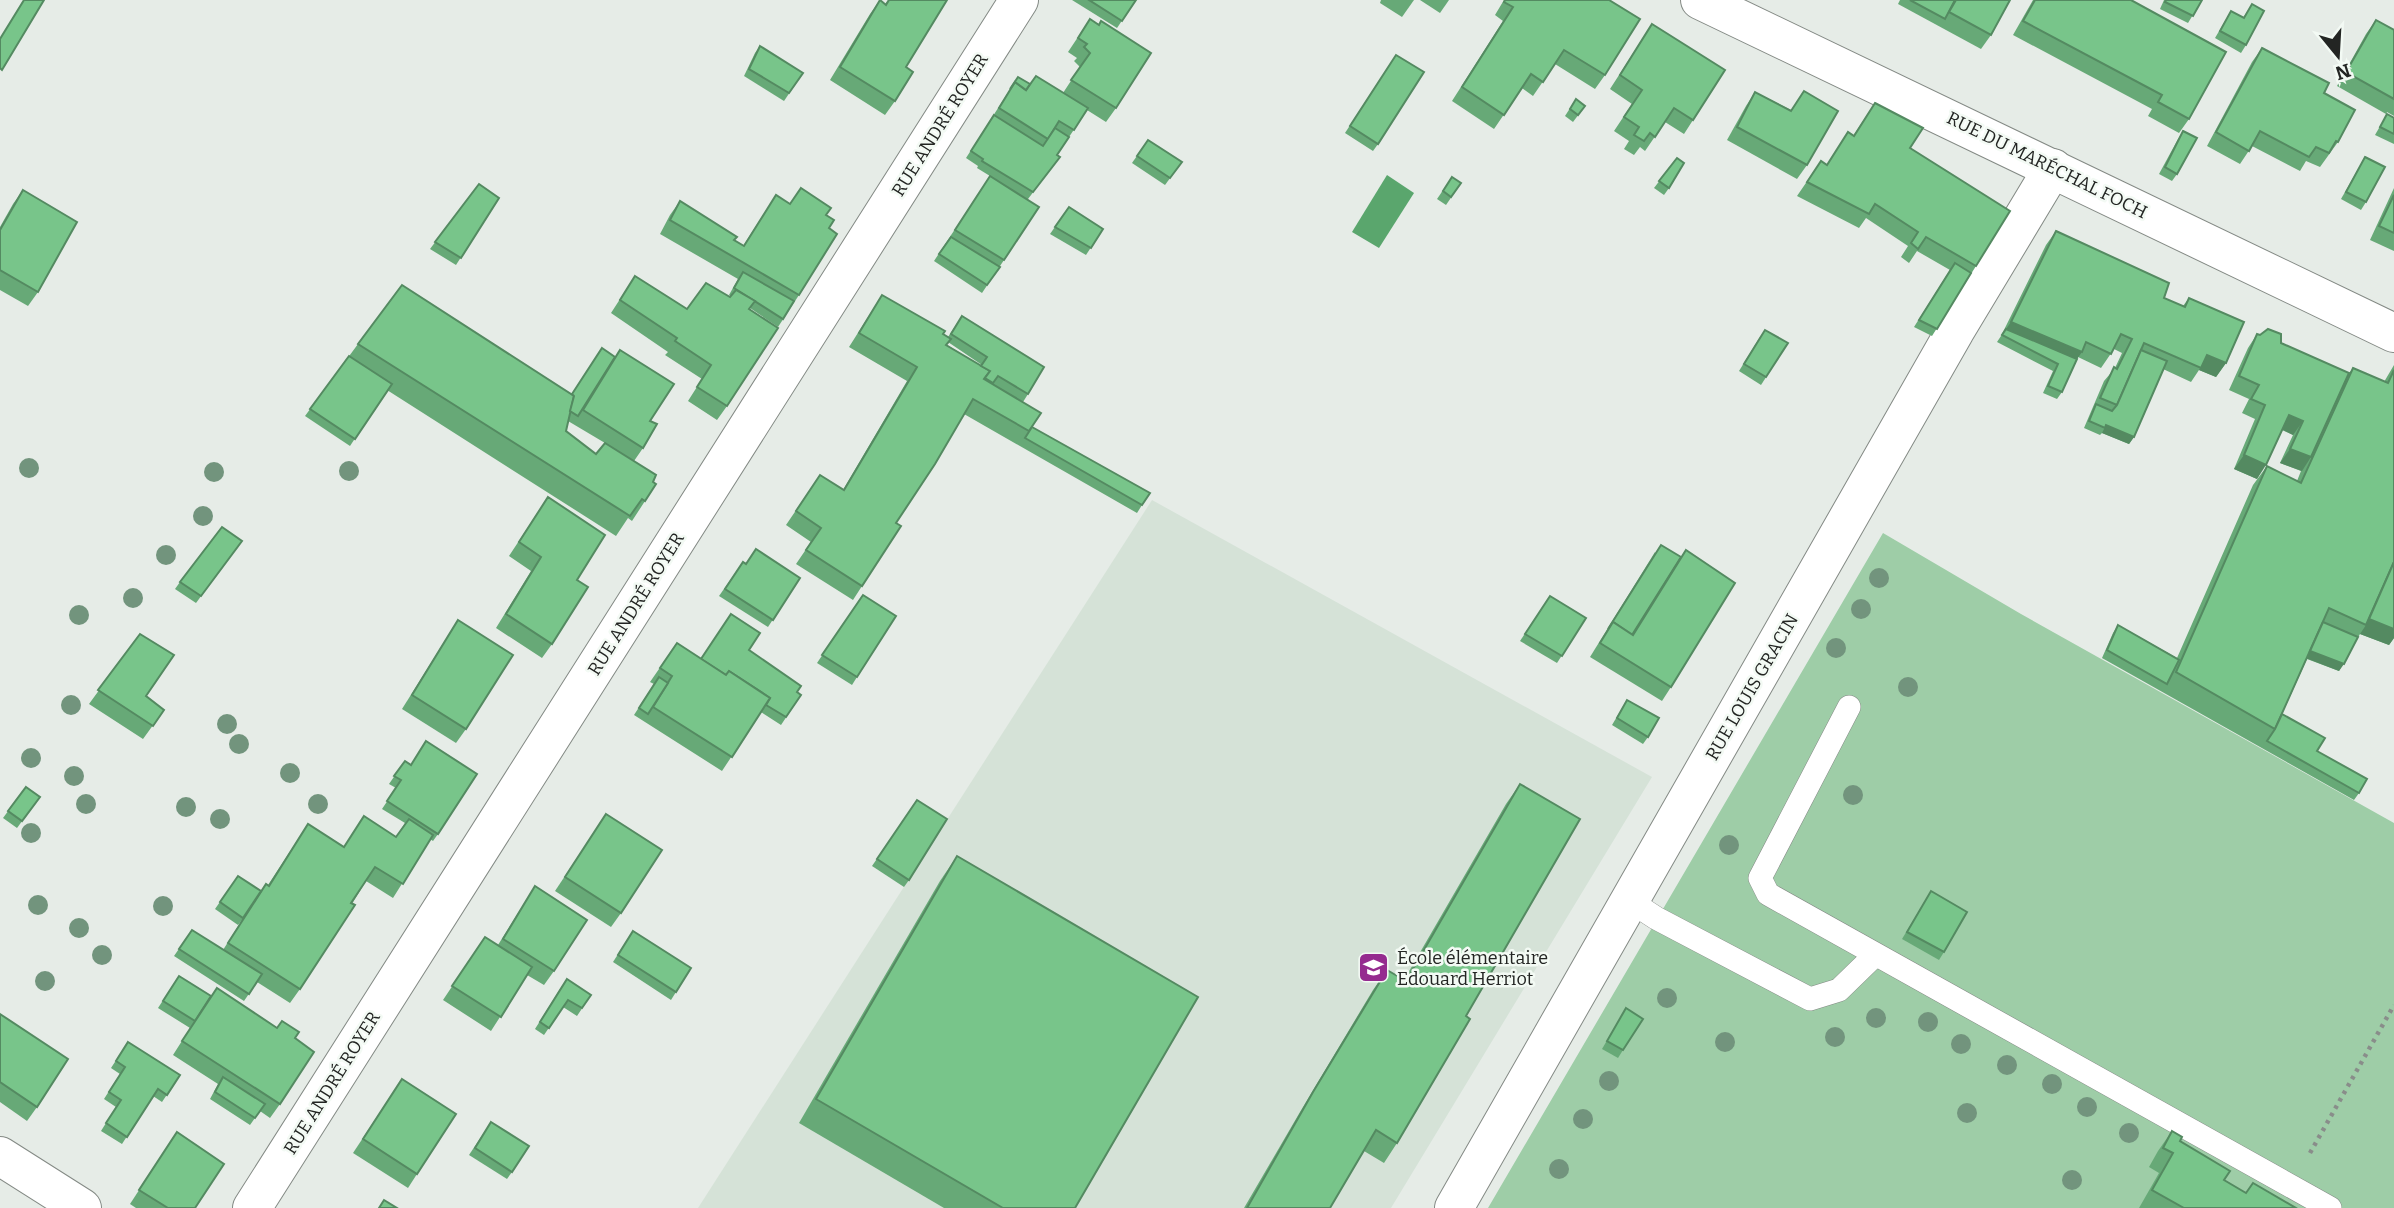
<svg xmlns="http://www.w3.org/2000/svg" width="2394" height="1208" font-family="Bitter,serif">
  <rect width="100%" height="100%" fill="#e6ece7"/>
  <polygon fill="#d5e2d7" points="1152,500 1652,777 1391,1208 698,1208"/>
  <polygon fill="#9ecda7" points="1883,533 2021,614 2394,823 2394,1208 1488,1208"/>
  <polygon fill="#5aa66d" points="1387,175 1414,193 1379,248 1352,232"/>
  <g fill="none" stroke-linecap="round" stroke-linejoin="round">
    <defs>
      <g id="service">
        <polyline points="1849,707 1760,878 1768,894 2330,1208"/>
        <polyline points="1630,901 1656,918 1810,999 1839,990 1875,955"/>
      </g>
      <g id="minor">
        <polyline points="1700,0 2394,333"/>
        <polyline points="0,1156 82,1208"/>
        <polyline points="252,1208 1019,0"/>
        <polyline points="1454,1208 1955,331 2053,168"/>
      </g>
    </defs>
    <use href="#service" stroke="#848a85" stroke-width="24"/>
    <use href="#minor" stroke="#848a85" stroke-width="40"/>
    <polyline stroke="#898d8a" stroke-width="4.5" stroke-dasharray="3.5 5" stroke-linecap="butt" points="2310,1153 2394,1005"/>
    <use href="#service" stroke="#fff" stroke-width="23"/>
    <use href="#minor" stroke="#fff" stroke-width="38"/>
  </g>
  <g fill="#72947d">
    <circle cx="29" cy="468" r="10"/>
    <circle cx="349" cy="471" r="10"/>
    <circle cx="214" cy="472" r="10"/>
    <circle cx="203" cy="516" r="10"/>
    <circle cx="166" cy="555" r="10"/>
    <circle cx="1879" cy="578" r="10"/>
    <circle cx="133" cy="598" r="10"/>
    <circle cx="1861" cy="609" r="10"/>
    <circle cx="79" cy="615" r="10"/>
    <circle cx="1836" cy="648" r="10"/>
    <circle cx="1908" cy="687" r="10"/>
    <circle cx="71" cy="705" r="10"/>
    <circle cx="227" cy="724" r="10"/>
    <circle cx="239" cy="744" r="10"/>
    <circle cx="31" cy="758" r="10"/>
    <circle cx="290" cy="773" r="10"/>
    <circle cx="74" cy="776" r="10"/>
    <circle cx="1853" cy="795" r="10"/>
    <circle cx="86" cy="804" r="10"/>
    <circle cx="318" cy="804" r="10"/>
    <circle cx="186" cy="807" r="10"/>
    <circle cx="220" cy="819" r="10"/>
    <circle cx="31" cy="833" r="10"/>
    <circle cx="1729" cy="845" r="10"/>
    <circle cx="38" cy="905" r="10"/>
    <circle cx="163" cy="906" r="10"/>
    <circle cx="79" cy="928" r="10"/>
    <circle cx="102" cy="955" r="10"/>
    <circle cx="45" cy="981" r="10"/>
    <circle cx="1667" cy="998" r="10"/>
    <circle cx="1876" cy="1018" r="10"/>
    <circle cx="1928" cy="1022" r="10"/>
    <circle cx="1835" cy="1037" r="10"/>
    <circle cx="1725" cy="1042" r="10"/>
    <circle cx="1961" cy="1044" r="10"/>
    <circle cx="2007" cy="1065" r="10"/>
    <circle cx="1609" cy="1081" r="10"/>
    <circle cx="2052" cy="1084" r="10"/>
    <circle cx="2087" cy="1107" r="10"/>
    <circle cx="1967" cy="1113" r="10"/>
    <circle cx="1583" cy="1119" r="10"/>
    <circle cx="2129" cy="1133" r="10"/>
    <circle cx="1559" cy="1169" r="10"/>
    <circle cx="2072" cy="1180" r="10"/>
  </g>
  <g fill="#67a977" fill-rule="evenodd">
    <polygon points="880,0 885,4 888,0 947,0 906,67 895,101 885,115 830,80 870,14"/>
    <polygon points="1072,0 1136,0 1117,28"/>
    <polygon points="1381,0 1414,0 1402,17 1380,3"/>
    <polygon points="1420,0 1449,0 1440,13"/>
    <polygon points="1504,0 1609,0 1605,75 1595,89 1555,64 1533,96 1522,88 1494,129 1452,101 1503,21 1495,15"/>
    <polygon points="1900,0 2010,0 1991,35 1981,49 1898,4"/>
    <polygon points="2033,0 2131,0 2189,119 2179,133 2148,116 2152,109 2013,35"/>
    <polygon points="2164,0 2202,0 2188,23 2160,9"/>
    <polygon points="2252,4 2246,45 2241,53 2215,38 2231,11 2243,18"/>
    <polygon points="1090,19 1116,108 1106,122 1087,110 1057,155 1060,157 1028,199 1004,260 982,293 934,261 990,176 977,168 978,166 966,158 1018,77 1030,84 1063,93 1080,67 1074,61 1077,58 1068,52"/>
    <polygon points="2376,20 2394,30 2394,116 2387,112 2386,114 2337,86 2366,34"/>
    <polygon points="1652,24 1693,120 1684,134 1665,122 1645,151 1640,147 1634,155 1624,149 1629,141 1614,131 1632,104 1610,89"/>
    <polygon points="760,46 803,73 784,101 744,76 755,53"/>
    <polygon points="2262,48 2324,93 2338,142 2320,167 2306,161 2300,171 2252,146 2240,164 2207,146 2252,62"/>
    <polygon points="1396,55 1378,144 1373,151 1345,133"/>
    <polygon points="1755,92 1791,110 1807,165 1797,179 1727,140 1746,106"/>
    <polygon points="1576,99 1585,106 1573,122 1565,116"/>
    <polygon points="1875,103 1910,148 1976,266 1932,336 1914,327 1950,270 1917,251 1909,263 1901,257 1908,246 1866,218 1859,228 1797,196 1821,161 1826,165 1853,136"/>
    <polygon points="2387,114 2394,118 2394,144 2375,135"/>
    <polygon points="2183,131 2177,174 2172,181 2159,174 2178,139"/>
    <polygon points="1148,140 1182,162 1165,185 1132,163"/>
    <polygon points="2365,157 2366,202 2361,210 2341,199"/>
    <polygon points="1677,158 1669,188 1664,195 1654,188"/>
    <polygon points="1452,177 1461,183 1446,205 1437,199"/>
    <polygon points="479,184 499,198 456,265 430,249"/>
    <polygon points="2394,188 2394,251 2370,240"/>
    <polygon points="23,190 38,292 28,306 0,290 0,227 13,204"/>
    <polygon points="776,195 790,204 826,215 829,228 799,295 778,327 750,308 727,406 717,420 688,401 702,379 665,355 668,352 611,313 635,276 687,309 730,297 731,296 729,295 738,279 660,234 670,215 680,201 734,240 743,246"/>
    <polygon points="1069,207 1103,229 1086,255 1050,234"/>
    <polygon points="2056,231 2164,298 2183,306 2189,298 2226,363 2216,377 2199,370 2191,382 2163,369 2134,437 2129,444 2102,433 2100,435 2084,428 2104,381 2115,368 2122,353 2114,349 2101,368 2078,357 2062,392 2057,399 2043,393 2053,371 1997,342 2001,336 2046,245"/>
    <path d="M 882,295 L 948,337 L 962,316 L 1028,394 L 1023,402 L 992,384 L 1032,427 L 1142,505 L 1137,513 L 964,414 L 896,523 L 862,586 L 853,600 L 796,564 L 811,542 L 786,525 L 820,475 L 843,490 L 907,381 L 849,347 ZM 948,342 L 982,365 L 981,366 L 947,345 Z"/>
    <polygon points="2257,334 2281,343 2349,373 2353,368 2384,382 2394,365 2394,638 2389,645 2360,634 2339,671 2307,659 2282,714 2359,793 2354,800 2102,658 2113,633 2118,625 2177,658 2253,485 2267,466 2297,481 2301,471 2280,463 2293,435 2282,430 2257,479 2234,469 2255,419 2242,413 2249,399 2229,390 2248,348"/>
    <polygon points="1760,337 1788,343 1761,385 1739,371"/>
    <path d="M 358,344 L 571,394 L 650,421 L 643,448 L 634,461 L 653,482 L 645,501 L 632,521 L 628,518 L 616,536 L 387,390 L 350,446 L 305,416 ZM 568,421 L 605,443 L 596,454 L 566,431 Z"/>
    <polygon points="548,497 577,580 552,644 542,658 496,628 531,571 509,556"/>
    <polygon points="242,541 196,603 175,589 180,582"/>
    <polygon points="1655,552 1671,687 1662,701 1590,657"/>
    <polygon points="743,562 800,578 768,627 719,596"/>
    <polygon points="863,595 857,677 852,685 817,663"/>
    <polygon points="1550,596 1586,618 1557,663 1520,641"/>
    <polygon points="458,620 466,729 456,743 402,709"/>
    <polygon points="140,634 146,696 164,710 143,739 89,704"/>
    <polygon points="677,643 700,659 749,650 801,695 781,725 761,712 722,771 634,715 654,684 650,682"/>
    <polygon points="1627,700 1648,737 1643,744 1612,725"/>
    <polygon points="405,761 438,834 433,841 430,839 393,898 366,881 300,989 290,1003 257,982 244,1001 174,956 192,930 223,950 242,920 238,925 215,909 238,876 261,891 268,885 308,824 343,847 396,837 405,823 382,809 396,788 389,784"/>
    <polygon points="1520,784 1466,1016 1397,1143 1384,1163 1364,1151 1330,1208 1244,1208 1300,1112 1373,990 1387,970 1404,980 1506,804"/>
    <polygon points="26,787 40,797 17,828 3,818"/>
    <polygon points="917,800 909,880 904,887 872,866"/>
    <polygon points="597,828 621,913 611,927 555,891"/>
    <polygon points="957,856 1075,1208 944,1208 799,1123 940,881"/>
    <polygon points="535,886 554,971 544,985 527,975 491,1031 443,1000 485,937 498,945"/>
    <polygon points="1931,891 1944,952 1939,960 1902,939"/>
    <polygon points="633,931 676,992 671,1000 613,962"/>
    <polygon points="179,976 211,996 277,1028 295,1038 280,1104 270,1118 260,1111 250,1125 210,1099 218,1084 173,1055 194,1022 190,1028 158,1008"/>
    <polygon points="562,986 591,995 577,1016 563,1007 544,1035 535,1029"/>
    <polygon points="1626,1008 1623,1050 1618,1058 1602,1049"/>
    <polygon points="0,1014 37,1107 27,1121 0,1102"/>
    <polygon points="128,1042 180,1075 162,1102 153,1096 122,1144 101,1131 116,1107 104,1099 120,1074 111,1068"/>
    <polygon points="402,1079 417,1174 408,1188 353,1153"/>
    <polygon points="491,1122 512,1172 507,1179 469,1155"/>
    <polygon points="2172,1131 2180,1141 2224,1180 2246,1193 2296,1208 2139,1208 2159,1173 2149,1167 2158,1151"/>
    <polygon points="177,1132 195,1208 136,1208 130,1204"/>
  </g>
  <g fill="#548a61">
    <polygon points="2011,322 2082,352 2072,366 2002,335 2001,336"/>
    <polygon points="2207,355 2226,363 2216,377 2199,370"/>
    <polygon points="2289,415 2303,421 2293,435 2279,428"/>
    <polygon points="2106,425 2134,437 2129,444 2102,433"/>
    <polygon points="2290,449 2311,457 2302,471 2280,463"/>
    <polygon points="2244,455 2266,465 2257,479 2234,469"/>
    <polygon points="2368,619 2394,629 2394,638 2389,645 2360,634 2366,625"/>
    <polygon points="2308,650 2344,664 2339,671 2303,657"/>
  </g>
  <g fill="#78c58a" stroke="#548a61" stroke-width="2">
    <polygon points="24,0 44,0 2,70 0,68 0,39"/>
    <polygon points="880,0 886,5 889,0 947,0 906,67 913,72 895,101 840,67"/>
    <polygon points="1089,0 1136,0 1122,21"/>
    <polygon points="1505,0 1609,0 1640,19 1605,75 1564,50 1543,82 1531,74 1504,115 1462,87 1513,7 1504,2"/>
    <polygon points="1910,0 1955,0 1945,19"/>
    <polygon points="1956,0 2010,0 1991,35 1949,12"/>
    <polygon points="2035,0 2131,0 2226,52 2189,119 2158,102 2162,95 2023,21"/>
    <polygon points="2166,0 2202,0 2193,16 2165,2"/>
    <polygon points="2252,4 2264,11 2246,45 2220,31 2231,11 2244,18"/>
    <polygon points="1090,19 1099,25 1101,21 1151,53 1116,108 1071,80 1090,53 1084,47 1087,44 1078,38"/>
    <polygon points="2376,20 2394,30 2394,99 2346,72"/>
    <polygon points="1652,24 1725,70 1693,120 1674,108 1655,137 1650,133 1644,141 1634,135 1639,127 1624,117 1642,90 1620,75"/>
    <polygon points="760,46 803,73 789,93 749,69"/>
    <polygon points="2262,48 2329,83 2324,93 2355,110 2338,142 2336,141 2329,153 2316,147 2309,157 2260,131 2249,151 2216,132"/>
    <polygon points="1396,55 1424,72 1378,144 1350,126"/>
    <polygon points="1036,76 1088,108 1074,130 1059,121 1048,139 999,108 1015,82 1026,90"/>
    <polygon points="1018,77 1030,84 1026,90 1015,82 1010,89"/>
    <polygon points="1804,91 1838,111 1807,165 1737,127 1755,92 1791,111"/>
    <polygon points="1576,99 1585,106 1578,115 1570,109"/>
    <polygon points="1875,103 1923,128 1910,148 2010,211 1976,266 1926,237 1918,249 1911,243 1918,232 1875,204 1869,214 1807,182 1821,161 1827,165 1848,132 1854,136"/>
    <polygon points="2387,114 2394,118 2394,134 2380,127"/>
    <polygon points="994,115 1043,146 1055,128 1069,137 1057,155 1060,157 1033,192 982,161 983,159 971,151"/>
    <polygon points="2183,131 2197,138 2177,174 2165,167"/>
    <polygon points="1148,140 1182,162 1170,178 1137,156"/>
    <polygon points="2365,157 2385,167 2366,202 2346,192"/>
    <polygon points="1677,158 1684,163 1669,188 1659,181"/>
    <polygon points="990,176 1039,207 1004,260 955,230"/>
    <polygon points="1452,177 1461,183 1451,197 1443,191"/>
    <polygon points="479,184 499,198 461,258 435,242"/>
    <polygon points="801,188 831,208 826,215 834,220 829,228 837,234 799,295 670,220 680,201 737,237 734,240 744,246 776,195 790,204"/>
    <polygon points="23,190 77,222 38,292 0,270 0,230"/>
    <polygon points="2394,195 2394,233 2379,226"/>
    <polygon points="1069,207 1103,229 1091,248 1055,227"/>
    <polygon points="2056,231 2169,283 2164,298 2185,307 2189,298 2244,322 2226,363 2207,355 2201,368 2144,343 2117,405 2100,398 2114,367 2117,369 2132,339 2121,334 2111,354 2086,342 2082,352 2011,322"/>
    <polygon points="951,237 1000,267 987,285 939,254"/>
    <polygon points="1955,263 1971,273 1937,329 1919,320"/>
    <polygon points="743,272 794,301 783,319 734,288"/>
    <polygon points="635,276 687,309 706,283 730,297 736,290 755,301 749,309 778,328 727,406 697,387 711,365 675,341 677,338 620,300"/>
    <polygon points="402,285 574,396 566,431 596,454 605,443 656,475 653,482 656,484 645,501 642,499 630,516 358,344"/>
    <polygon points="882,295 945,331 943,334 951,339 946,345 990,371 984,379 1041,413 1029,431 973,399 935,464 896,523 901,526 862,586 806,550 821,528 796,511 820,475 844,490 917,367 859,333"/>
    <polygon points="962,316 1044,367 1028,394 998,376 993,383 985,378 990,371 981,366 987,357 951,334"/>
    <polygon points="2006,329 2077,359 2062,392 2048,386 2058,364 2002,335"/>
    <polygon points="2268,329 2281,334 2281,343 2349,373 2311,457 2290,449 2303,421 2289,415 2266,465 2244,455 2265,405 2251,399 2259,385 2239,376 2257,334 2260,335"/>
    <polygon points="1765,330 1788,343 1766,377 1744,364"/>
    <polygon points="602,348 615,357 578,416 570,411 574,396 572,394"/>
    <polygon points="620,350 674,384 650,421 657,424 643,448 583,410"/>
    <polygon points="2141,350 2167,361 2134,437 2106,425 2105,428 2089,421 2096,404 2112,411 2117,405"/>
    <polygon points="349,356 392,384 355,439 310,409"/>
    <polygon points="2353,368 2388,383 2394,370 2394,562 2366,625 2329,608 2275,729 2176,672 2267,466 2301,483"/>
    <polygon points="1032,427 1150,493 1142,505 1025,438"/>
    <polygon points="548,497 605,535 577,580 588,587 552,644 506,614 541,557 519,542"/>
    <polygon points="222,527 242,541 201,596 180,582"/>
    <polygon points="1661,545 1681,557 1632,635 1613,622 1608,629"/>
    <polygon points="756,549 800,578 773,620 725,589 743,562 746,564"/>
    <polygon points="1686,550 1735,583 1671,687 1600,643 1613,622 1633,635"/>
    <polygon points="2394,562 2394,629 2369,619"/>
    <polygon points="863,595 896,616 857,677 822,655"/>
    <polygon points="1550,596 1586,618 1562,656 1525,634"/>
    <polygon points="731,614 760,633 749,650 801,686 797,692 801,695 786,717 766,705 770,698 729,671 726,675 701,659"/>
    <polygon points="458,620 513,655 466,729 412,695"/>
    <polygon points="2323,622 2358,637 2344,664 2310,651"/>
    <polygon points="2118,625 2179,660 2167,684 2107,650"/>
    <polygon points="140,634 174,655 146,696 164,710 153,726 98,690"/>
    <polygon points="677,643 726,675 729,671 770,698 732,757 653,707 672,676 660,668"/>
    <polygon points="659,677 668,683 648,714 639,708"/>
    <polygon points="1627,700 1659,718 1648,737 1617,718"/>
    <polygon points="2282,714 2325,738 2317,751 2367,779 2359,793 2267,741 2275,729"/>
    <polygon points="426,741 477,774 438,834 387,801 401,780 394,776 405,761 411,765"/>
    <polygon points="1520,784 1580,819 1466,1016 1470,1019 1397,1143 1376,1130 1330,1208 1247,1208 1313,1092 1387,970 1406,981"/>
    <polygon points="26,787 40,797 22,821 8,811"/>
    <polygon points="917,800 947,819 909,880 877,859"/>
    <polygon points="606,814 662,850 621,913 565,877"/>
    <polygon points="364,816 396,837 409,819 433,835 403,884 375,867 351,903 355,905 300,989 228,943 266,884 269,886 308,824 344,847"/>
    <polygon points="957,856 1198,997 1075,1208 1003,1208 816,1099"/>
    <polygon points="238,876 261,891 243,918 220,902"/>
    <polygon points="535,886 587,920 554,971 503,939"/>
    <polygon points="1931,891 1967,912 1944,952 1907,932"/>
    <polygon points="192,930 262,974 249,994 179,949"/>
    <polygon points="633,931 691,968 676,992 618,955"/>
    <polygon points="485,937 532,967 501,1017 452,986"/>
    <polygon points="179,976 211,996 195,1021 163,1001"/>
    <polygon points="567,979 591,995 582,1008 568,1000 549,1028 540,1022"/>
    <polygon points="217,988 277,1028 282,1021 299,1032 295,1038 314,1052 280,1104 182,1041"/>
    <polygon points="1626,1008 1643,1019 1623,1050 1607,1041"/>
    <polygon points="0,1014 68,1059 37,1107 0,1082"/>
    <polygon points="128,1042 180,1075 167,1095 158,1089 127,1137 106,1123 121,1100 109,1092 125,1067 116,1061"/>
    <polygon points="223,1077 265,1104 255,1118 215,1092"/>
    <polygon points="402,1079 456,1114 417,1174 363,1139"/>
    <polygon points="491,1122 529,1146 512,1172 475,1148"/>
    <polygon points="2172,1131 2182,1137 2180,1141 2230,1171 2224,1180 2246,1193 2253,1183 2296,1208 2184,1208 2152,1190 2173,1153 2163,1148"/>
    <polygon points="177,1132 224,1164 195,1208 168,1208 139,1190"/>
    <polygon points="384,1200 397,1208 379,1208"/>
  </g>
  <defs>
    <symbol id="school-square" viewBox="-11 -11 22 22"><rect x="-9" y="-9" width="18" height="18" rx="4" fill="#952b8f" stroke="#f3faf4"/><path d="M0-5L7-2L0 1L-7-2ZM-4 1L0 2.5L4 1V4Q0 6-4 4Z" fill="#fff"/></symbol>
  </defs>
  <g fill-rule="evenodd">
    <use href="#school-square" x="1356" y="950" width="35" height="35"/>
  </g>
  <g text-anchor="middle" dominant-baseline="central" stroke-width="5" stroke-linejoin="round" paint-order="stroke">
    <g font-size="18" fill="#232523" stroke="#f3faf4">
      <text transform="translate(940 125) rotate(-58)">RUE ANDRÉ ROYER</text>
      <text transform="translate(2047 165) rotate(26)">RUE DU MARÉCHAL FOCH</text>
      <text transform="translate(636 604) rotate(-58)">RUE ANDRÉ ROYER</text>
      <text transform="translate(1752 687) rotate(-60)">RUE LOUIS GRACIN</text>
      <text transform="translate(332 1083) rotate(-58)">RUE ANDRÉ ROYER</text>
    </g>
    <g font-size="18" fill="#232523" stroke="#f3faf4" text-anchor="start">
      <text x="1397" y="958">École élémentaire<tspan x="1397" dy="21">Edouard Herriot</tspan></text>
    </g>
  </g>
  <g transform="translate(2338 56) rotate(162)" stroke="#f3faf4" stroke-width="5" paint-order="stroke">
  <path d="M0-5L12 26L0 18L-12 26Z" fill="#232523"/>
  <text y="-10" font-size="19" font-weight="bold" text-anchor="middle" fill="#232523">N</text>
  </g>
</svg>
